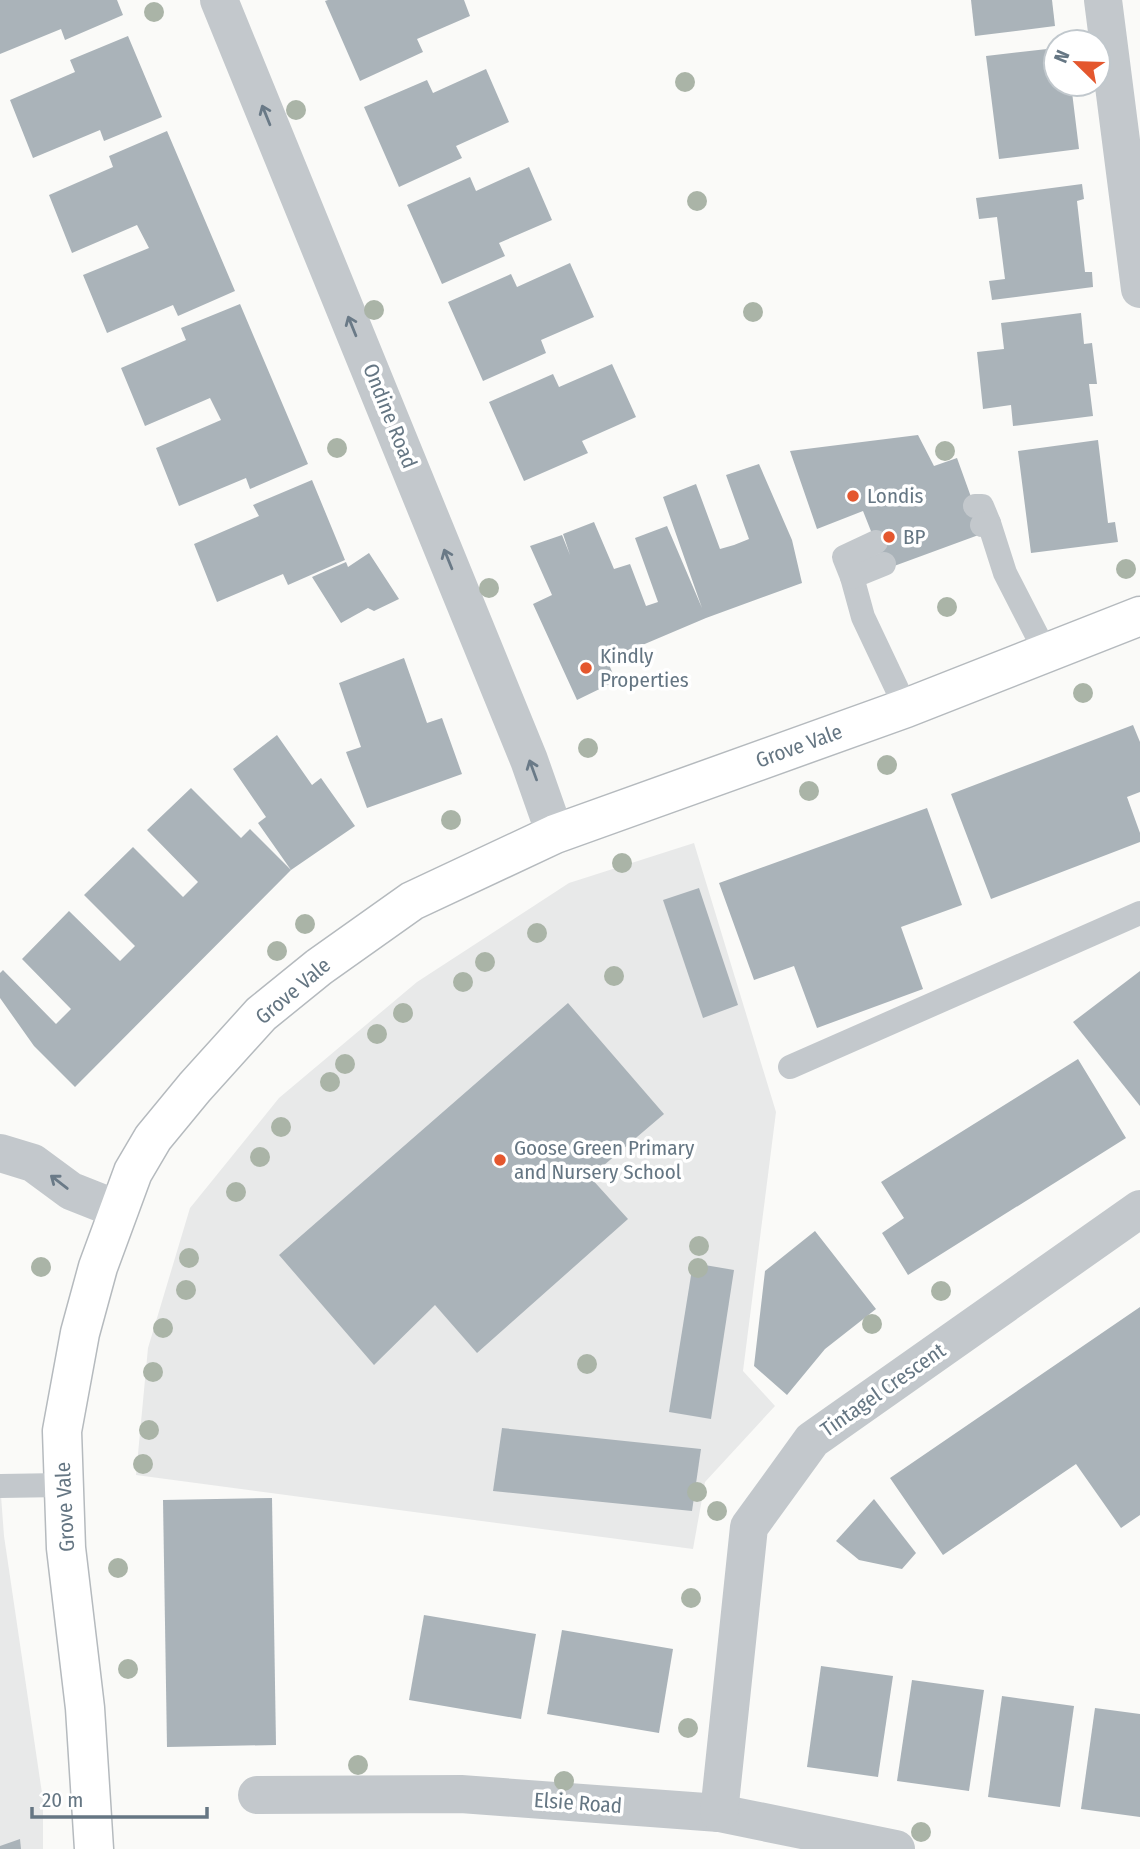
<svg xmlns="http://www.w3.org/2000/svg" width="1140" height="1849" font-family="'Fira Sans Condensed',sans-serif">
  <rect width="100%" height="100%" fill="#fafaf8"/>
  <g fill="#e8e9e9">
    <polygon points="694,843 776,1112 743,1371 775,1406 705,1482 693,1549 136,1475 148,1348 190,1208 279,1098 417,982 569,883"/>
    <polygon points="0,1482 4,1536 43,1800 43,1849 0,1849"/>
  </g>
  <g fill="#aab3b9">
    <polygon points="0,0 117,0 123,15 65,40 61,29 0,54"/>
    <polygon points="328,0 464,0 470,16 417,39 423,52 360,81 325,1"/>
    <polygon points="971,0 1052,0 1055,26 975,36"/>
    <polygon points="128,36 162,117 104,141 100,130 33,158 10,100 75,72 70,60"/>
    <polygon points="1056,48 1056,84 1071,84 1079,149 999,159 986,56"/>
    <polygon points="486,69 509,122 456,146 462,158 399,187 364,107 427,80 433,93"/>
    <polygon points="167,131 235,291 178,316 173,305 107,333 83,275 149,248 137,225 72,253 49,195 113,167 109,156"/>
    <polygon points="529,167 552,220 499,243 505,256 442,284 407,205 470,177 476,191"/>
    <polygon points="1082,184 1084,199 1077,201 1085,272 1092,272 1093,287 992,300 989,281 1005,279 997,217 979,219 976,198"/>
    <polygon points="570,263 594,317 541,340 546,353 483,381 448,302 511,274 517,287"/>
    <polygon points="240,304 308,464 250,489 246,478 179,506 156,448 221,420 210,398 145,426 121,368 186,340 181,328"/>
    <polygon points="1081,313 1084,344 1092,343 1097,384 1089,384 1093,416 1013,426 1011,405 983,409 977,352 1004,349 1001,323"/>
    <polygon points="612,364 636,417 582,441 588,453 524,481 489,402 553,374 559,387"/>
    <polygon points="918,435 934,466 957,458 984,533 886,569 863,511 817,529 790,451"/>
    <polygon points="1098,440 1108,523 1115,522 1118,542 1031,553 1018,451"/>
    <polygon points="759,464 792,540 802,583 706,618 607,660 616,681 577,700 533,604 552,595 530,546 562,535 570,555 563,534 594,522 614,569 630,564 646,606 658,602 635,538 667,526 702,608 663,497 696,484 720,549 734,545 749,539 726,475"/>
    <polygon points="312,480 345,560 288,585 283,574 217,602 194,544 259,516 253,505"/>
    <polygon points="369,553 399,599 374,611 368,608 341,623 312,577 346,562 348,567"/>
    <polygon points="404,658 427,723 442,718 462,774 367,808 346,752 361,747 339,683"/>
    <polygon points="1133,725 1140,742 1140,792 1127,797 1140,833 1140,842 991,899 951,794"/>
    <polygon points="277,735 312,785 321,778 355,826 291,870 75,1087 34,1046 0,998 0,973 3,970 56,1024 71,1009 22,959 69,911 120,961 135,946 84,895 133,847 183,897 198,882 147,830 191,788 241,838 250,829 291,870 258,823 266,817 233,769"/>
    <polygon points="927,808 962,905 901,927 923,989 817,1028 794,966 754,980 719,883"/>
    <polygon points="699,888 738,1005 703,1018 663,900"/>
    <polygon points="1140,971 1140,1106 1073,1022"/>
    <polygon points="568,1003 664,1114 590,1177 628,1219 477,1353 435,1305 374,1365 279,1255"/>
    <polygon points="1078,1059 1126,1138 908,1275 882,1233 904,1218 881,1182"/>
    <polygon points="815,1231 876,1309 825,1349 787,1395 754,1366 765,1271"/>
    <polygon points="693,1263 734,1270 711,1419 669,1412"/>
    <polygon points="1140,1307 1140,1515 1121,1528 1076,1464 943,1555 890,1478"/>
    <polygon points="502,1428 701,1449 692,1511 493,1491"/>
    <polygon points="272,1498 276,1745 167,1747 163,1500"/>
    <polygon points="874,1499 916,1553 902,1569 859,1560 836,1541"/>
    <polygon points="424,1615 536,1634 521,1719 409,1700"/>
    <polygon points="562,1630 673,1649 659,1733 547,1714"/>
    <polygon points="821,1666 893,1676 878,1777 807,1767"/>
    <polygon points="912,1680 984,1690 969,1791 897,1781"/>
    <polygon points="1002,1696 1074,1706 1060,1807 988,1797"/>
    <polygon points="1095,1708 1140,1714 1140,1817 1081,1809"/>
    <polygon points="20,1839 21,1849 0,1849 0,1846"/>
  </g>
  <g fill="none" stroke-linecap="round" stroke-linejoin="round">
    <defs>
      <polyline id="primary" points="94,1849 85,1708 66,1548 62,1431 80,1333 98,1267 133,1172 153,1138 195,1087 261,1014 319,967 412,901 555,834 906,708 1140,616"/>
    </defs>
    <use href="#primary" stroke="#b5babe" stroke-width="41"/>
    <g stroke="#c3c8cc" stroke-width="24">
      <polyline points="975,506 982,506 989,523"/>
      <polyline points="982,525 989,523 1005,573 1046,653"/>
      <polyline points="884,564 852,577 863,617 906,708"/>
      <polyline points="852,577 844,557 876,542"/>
      <polyline points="790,1067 1140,913"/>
      <polyline points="0,1486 62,1485"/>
    </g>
    <g stroke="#c3c8cc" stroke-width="38">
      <polyline points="219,0 529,760 555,834"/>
      <polyline points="1103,0 1140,289"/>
      <polyline points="0,1153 33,1163 71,1191 119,1210"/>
      <polyline points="257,1795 461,1794 719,1813 896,1849"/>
      <polyline points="719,1813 749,1527 812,1440 1140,1209"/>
    </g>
    <use href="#primary" stroke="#fff" stroke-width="38"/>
  </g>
  <g fill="#aab4a7">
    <circle cx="154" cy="12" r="10"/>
    <circle cx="685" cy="82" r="10"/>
    <circle cx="296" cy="110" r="10"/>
    <circle cx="697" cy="201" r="10"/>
    <circle cx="374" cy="310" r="10"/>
    <circle cx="753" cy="312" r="10"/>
    <circle cx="337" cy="448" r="10"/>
    <circle cx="945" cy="451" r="10"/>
    <circle cx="1126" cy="569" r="10"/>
    <circle cx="489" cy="588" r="10"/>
    <circle cx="947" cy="607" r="10"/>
    <circle cx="1083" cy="693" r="10"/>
    <circle cx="588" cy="748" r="10"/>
    <circle cx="887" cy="765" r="10"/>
    <circle cx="809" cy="791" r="10"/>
    <circle cx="451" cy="820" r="10"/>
    <circle cx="622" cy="863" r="10"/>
    <circle cx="305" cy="924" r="10"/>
    <circle cx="537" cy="933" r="10"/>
    <circle cx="277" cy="951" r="10"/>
    <circle cx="485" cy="962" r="10"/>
    <circle cx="614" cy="976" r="10"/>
    <circle cx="463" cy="982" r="10"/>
    <circle cx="403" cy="1013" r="10"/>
    <circle cx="377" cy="1034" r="10"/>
    <circle cx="345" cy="1064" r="10"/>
    <circle cx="330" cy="1082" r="10"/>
    <circle cx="281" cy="1127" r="10"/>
    <circle cx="260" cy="1157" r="10"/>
    <circle cx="236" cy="1192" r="10"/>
    <circle cx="699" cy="1246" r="10"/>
    <circle cx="189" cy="1258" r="10"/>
    <circle cx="41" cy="1267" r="10"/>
    <circle cx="698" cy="1268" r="10"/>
    <circle cx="186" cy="1290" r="10"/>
    <circle cx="941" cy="1291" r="10"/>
    <circle cx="872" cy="1324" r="10"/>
    <circle cx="163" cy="1328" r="10"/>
    <circle cx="587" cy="1364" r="10"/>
    <circle cx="153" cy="1372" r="10"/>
    <circle cx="149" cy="1430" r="10"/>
    <circle cx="143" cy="1464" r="10"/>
    <circle cx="697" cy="1492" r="10"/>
    <circle cx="717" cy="1511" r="10"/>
    <circle cx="118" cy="1568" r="10"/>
    <circle cx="691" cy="1598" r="10"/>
    <circle cx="128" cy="1669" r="10"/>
    <circle cx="688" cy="1728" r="10"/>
    <circle cx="358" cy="1765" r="10"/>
    <circle cx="564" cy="1781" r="10"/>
    <circle cx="921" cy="1832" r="10"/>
  </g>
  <defs><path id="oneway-shaft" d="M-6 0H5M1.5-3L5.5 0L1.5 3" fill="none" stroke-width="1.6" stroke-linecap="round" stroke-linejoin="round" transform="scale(1.75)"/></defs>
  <g stroke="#6a7a87">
    <use href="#oneway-shaft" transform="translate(266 115) rotate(-112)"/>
    <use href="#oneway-shaft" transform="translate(352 326) rotate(-112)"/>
    <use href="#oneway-shaft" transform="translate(448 559) rotate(-112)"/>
    <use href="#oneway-shaft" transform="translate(533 770) rotate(-110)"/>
    <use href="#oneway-shaft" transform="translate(59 1182) rotate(-142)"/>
  </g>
  <g fill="#e4572e" stroke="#fff" stroke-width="2.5">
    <circle cx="853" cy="496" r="7"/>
    <circle cx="889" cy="537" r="7"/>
    <circle cx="586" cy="668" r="7"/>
    <circle cx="500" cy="1160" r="7"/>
  </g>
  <g text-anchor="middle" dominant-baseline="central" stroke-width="7" stroke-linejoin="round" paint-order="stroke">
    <g font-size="21" fill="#657683" stroke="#fff">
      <text transform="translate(390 416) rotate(68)">Ondine Road</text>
      <text transform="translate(799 746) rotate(-20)">Grove Vale</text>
      <text transform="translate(293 991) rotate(-40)">Grove Vale</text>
      <text transform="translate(883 1390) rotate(-35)">Tintagel Crescent</text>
      <text transform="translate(65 1507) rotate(-93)">Grove Vale</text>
      <text transform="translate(578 1803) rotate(4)">Elsie Road</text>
    </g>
    <g font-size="21" fill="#657683" stroke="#fff" text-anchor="start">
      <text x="867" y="496">Londis</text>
      <text x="903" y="537">BP</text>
      <text x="600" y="656">Kindly<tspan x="600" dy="24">Properties</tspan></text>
      <text x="514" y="1148">Goose Green Primary<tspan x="514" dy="24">and Nursery School</tspan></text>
    </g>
  </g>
  <g transform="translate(1077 63) rotate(293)"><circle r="33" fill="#ffffff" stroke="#c1c8cd" stroke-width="2"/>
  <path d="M0-5L12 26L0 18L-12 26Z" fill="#e4572e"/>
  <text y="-10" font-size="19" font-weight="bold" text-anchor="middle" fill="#657683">N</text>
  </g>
  <path d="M32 1807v10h175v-10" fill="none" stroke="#657683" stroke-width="3.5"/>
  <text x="42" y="1807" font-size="21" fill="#657683" stroke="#ffffff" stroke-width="5" paint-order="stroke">20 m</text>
</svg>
